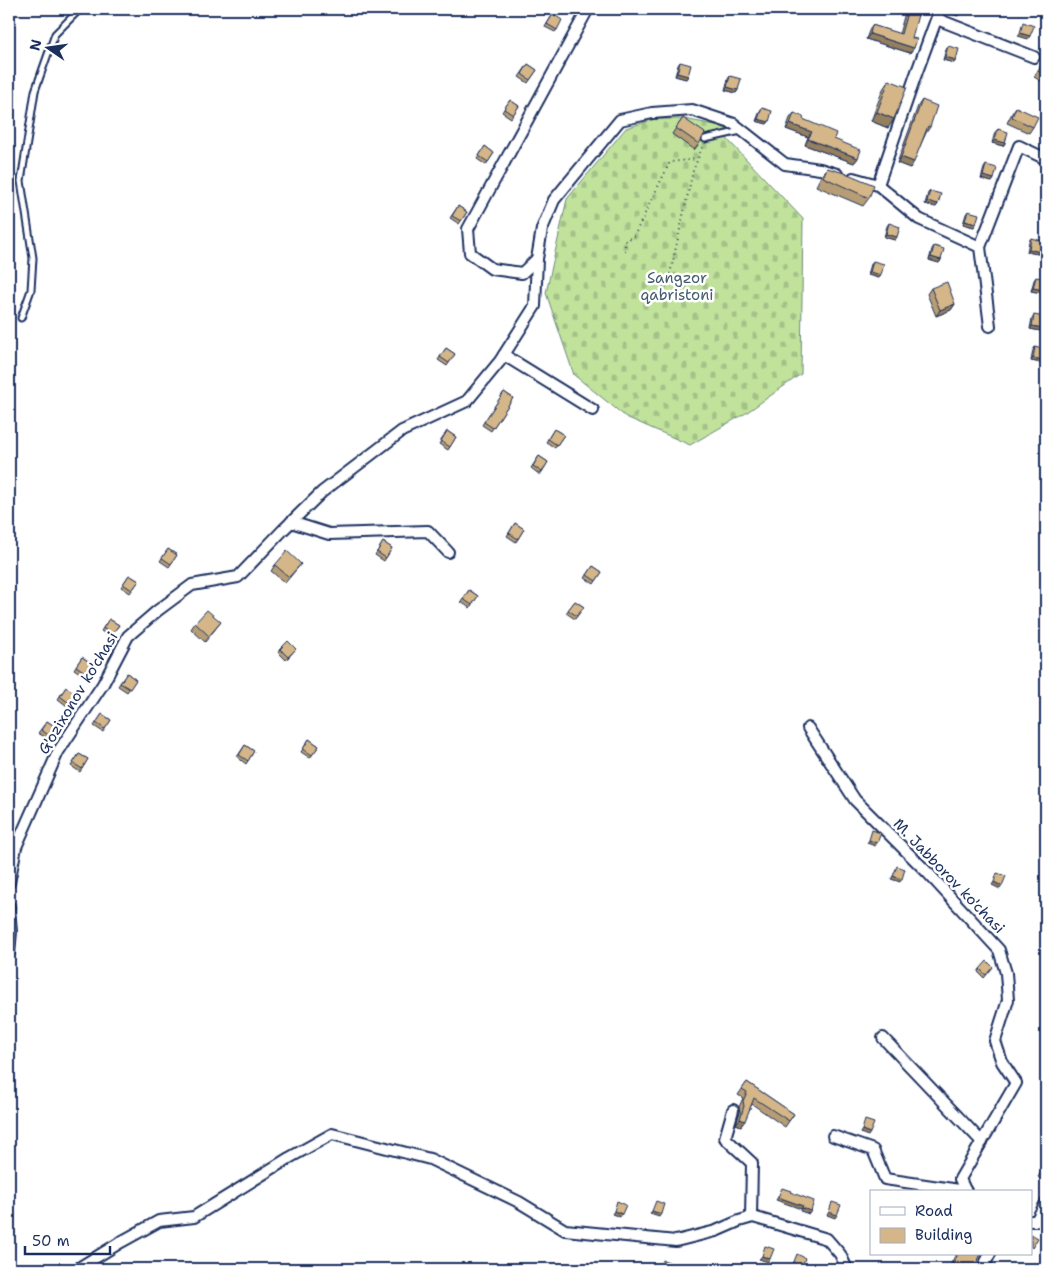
<svg xmlns="http://www.w3.org/2000/svg" width="1055" height="1278" font-family="'Shantell Sans',sans-serif">
  <defs>
    <pattern id="cemetery-stones" width="16" height="16" patternUnits="userSpaceOnUse" patternTransform="scale(1.25)"><rect width="16" height="16" fill="#c0e29b"/><path d="M2 7V4a2 2 0 0 1 4 0v3zM10 15v-3a2 2 0 0 1 4 0v3z" fill="#a4c288"/></pattern>
  </defs>
  <rect width="100%" height="100%" fill="#fff"/>
  <filter id="ink" filterUnits="userSpaceOnUse"><feTurbulence type="fractalNoise" baseFrequency=".02" numOctaves="2"/><feDisplacementMap in="SourceGraphic" scale="10" xChannelSelector="R" yChannelSelector="G"/><feConvolveMatrix kernelMatrix="1 2 1 2 8 2 1 2 1" color-interpolation-filters="sRGB"/></filter>
  <g filter="url(#ink)">
    <polygon fill="url(#cemetery-stones)" stroke="#6e887c" points="655,119 684,119 726,127 728,140 803,219 801,374 746,413 690,445 626,417 574,375 546,293 567,199 626,128"/>
    <g fill="none" stroke-linecap="round" stroke-linejoin="round">
      <defs>
        <g id="service">
          <polyline points="705,139 741,131"/>
          <polyline points="21,318 31,290 33,258 21,181 35,91 55,34 80,9"/>
        </g>
        <g id="minor">
          <polyline points="940,9 915,77 878,185 919,219 980,247 990,326"/>
          <polyline points="937,19 1034,57"/>
          <polyline points="853,178 878,185"/>
          <polyline points="980,247 1019,146 1046,159"/>
          <polyline points="537,259 522,273 492,269 470,253 468,229 588,9"/>
          <polyline points="504,355 593,410"/>
          <polyline points="291,522 329,534 428,531 448,552"/>
          <polyline points="808,728 855,800 928,873 999,950 1006,973 1008,1000 995,1041 1002,1062 1016,1083 960,1179 966,1192"/>
          <polyline points="9,883 16,847 58,752 103,684 128,636 157,611 192,585 238,577 283,530 322,492 402,431 467,401 500,361 535,306 537,259 542,229 554,200 620,120 652,113 692,110 734,124 785,164 820,169 837,174"/>
          <polyline points="9,906 11,932 9,953"/>
          <polyline points="883,1038 982,1142"/>
          <polyline points="733,1110 725,1138 752,1163 751,1217"/>
          <polyline points="833,1136 873,1150 885,1179 966,1191"/>
          <polyline points="1031,1221 1036,1221 1046,1203"/>
          <polyline points="77,1269 121,1242 159,1221 194,1217 289,1158 332,1134 430,1159 519,1202 565,1230 676,1241 716,1231 739,1221 753,1217 827,1239 840,1254 847,1269"/>
          <polyline points="982,1269 990,1254"/>
        </g>
      </defs>
      <use href="#service" stroke="#1b2f5e" stroke-width="9"/>
      <use href="#minor" stroke="#1b2f5e" stroke-width="14"/>
      <g stroke="#1b2f5e" stroke-width="2" stroke-dasharray="1 4" stroke-linecap="butt">
        <polyline points="625,251 625,241 634,236 670,162 697,159"/>
        <polyline points="661,292 670,274 693,171 703,145"/>
      </g>
      <use href="#service" stroke="#fff" stroke-width="5"/>
      <use href="#minor" stroke="#fff" stroke-width="10"/>
    </g>
    <g fill="#b69d75" stroke="#1b2f5e">
      <polygon points="908,9 912,38 910,53 866,39 869,31 872,25 899,34 905,13"/>
      <polygon points="551,17 557,30 555,32 545,27"/>
      <polygon points="948,46 956,60 954,63 943,60 946,49"/>
      <polygon points="1044,60 1046,61 1046,84 1034,77"/>
      <polygon points="680,62 688,76 686,79 675,76 678,65"/>
      <polygon points="528,64 537,70 528,83 519,77"/>
      <polygon points="730,76 738,90 736,93 725,90 728,79"/>
      <polygon points="889,80 888,128 871,121 883,89"/>
      <polygon points="510,100 519,106 511,118 502,112"/>
      <polygon points="922,100 930,127 926,133 910,168 897,163 918,106"/>
      <polygon points="1016,107 1033,127 1029,133 1007,123 1012,113"/>
      <polygon points="762,108 769,122 767,124 756,121 760,111"/>
      <polygon points="794,113 834,139 858,158 854,163 805,145 808,137 786,129 790,118"/>
      <polygon points="683,118 699,144 694,150 672,134"/>
      <polygon points="998,129 1005,143 1003,146 992,143 995,132"/>
      <polygon points="485,146 494,153 486,165 477,159"/>
      <polygon points="986,165 994,179 992,182 981,179 984,168"/>
      <polygon points="827,168 869,198 863,206 816,186 821,176"/>
      <polygon points="930,191 938,204 936,207 925,204 928,193"/>
      <polygon points="458,206 467,212 459,224 450,218"/>
      <polygon points="968,211 976,224 974,227 963,224 966,214"/>
      <polygon points="889,223 895,240 884,237 887,226"/>
      <polygon points="1031,238 1038,254 1027,252 1029,241"/>
      <polygon points="934,246 941,260 939,263 929,260 932,249"/>
      <polygon points="873,261 879,278 868,275 871,264"/>
      <polygon points="1036,277 1044,290 1042,293 1031,291 1034,280"/>
      <polygon points="931,288 955,304 951,310 936,316 927,294"/>
      <polygon points="1034,315 1043,328 1041,331 1030,329 1032,318"/>
      <polygon points="1035,347 1044,360 1042,363 1031,361 1033,350"/>
      <polygon points="446,348 455,354 447,366 438,360"/>
      <polygon points="504,392 513,398 491,431 482,425"/>
      <polygon points="554,429 564,435 555,448 546,442"/>
      <polygon points="447,431 456,437 448,450 439,444"/>
      <polygon points="539,456 548,462 540,475 531,468"/>
      <polygon points="515,523 524,529 516,542 507,536"/>
      <polygon points="383,542 392,548 384,561 375,555"/>
      <polygon points="168,549 177,555 169,567 160,561"/>
      <polygon points="301,564 285,583 271,571 275,565"/>
      <polygon points="593,566 602,572 594,584 585,578"/>
      <polygon points="129,575 139,581 130,593 121,587"/>
      <polygon points="469,590 478,596 470,608 461,602"/>
      <polygon points="575,601 584,607 575,619 566,613"/>
      <polygon points="109,619 119,625 110,637 101,631"/>
      <polygon points="221,622 205,642 191,629 195,623"/>
      <polygon points="280,649 296,649 286,660 278,652"/>
      <polygon points="82,657 91,663 83,675 74,669"/>
      <polygon points="127,673 136,680 127,692 118,686"/>
      <polygon points="66,687 75,693 67,706 58,699"/>
      <polygon points="102,714 111,720 103,732 94,726"/>
      <polygon points="47,721 56,727 48,739 38,733"/>
      <polygon points="309,739 319,746 310,758 301,752"/>
      <polygon points="245,745 254,751 246,764 237,757"/>
      <polygon points="79,754 88,759 80,772 71,766"/>
      <polygon points="993,967 984,978 978,972 980,969"/>
      <polygon points="747,1082 794,1114 785,1127 752,1104 741,1126 736,1124 740,1112 739,1107 743,1098 738,1095"/>
      <polygon points="1046,1164 1046,1183 1038,1177"/>
      <polygon points="956,1254 981,1254 973,1269 948,1269"/>
    </g>
    <g fill="#947f5f" stroke="#1b2f5e">
      <polygon points="952,9 958,9 962,10 958,16 949,13"/>
      <polygon points="1020,33 1030,36 1028,39 1018,36"/>
      <polygon points="870,34 914,48 910,53 866,39"/>
      <polygon points="945,57 956,60 954,63 943,60"/>
      <polygon points="677,73 688,76 686,79 675,76"/>
      <polygon points="727,87 738,90 736,93 725,90"/>
      <polygon points="877,112 894,119 888,128 871,121"/>
      <polygon points="758,119 769,122 767,124 756,121"/>
      <polygon points="790,124 812,132 808,137 786,129"/>
      <polygon points="808,139 858,158 854,163 805,145"/>
      <polygon points="995,140 1005,143 1003,146 992,143"/>
      <polygon points="901,157 914,162 910,168 897,163"/>
      <polygon points="983,176 994,179 992,182 981,179"/>
      <polygon points="927,201 938,204 936,207 925,204"/>
      <polygon points="965,221 976,224 974,227 963,224"/>
      <polygon points="886,234 897,237 895,240 884,237"/>
      <polygon points="1029,249 1040,252 1038,254 1027,252"/>
      <polygon points="931,257 941,260 939,263 929,260"/>
      <polygon points="870,272 881,275 879,278 868,275"/>
      <polygon points="1033,288 1044,290 1042,293 1031,291"/>
      <polygon points="955,304 951,310 936,316 940,310"/>
      <polygon points="1032,326 1043,328 1041,331 1030,329"/>
      <polygon points="1033,358 1044,360 1042,363 1031,361"/>
      <polygon points="869,840 877,843 875,846 867,843"/>
      <polygon points="893,876 902,879 900,882 891,879"/>
      <polygon points="994,882 1002,886 1000,889 992,885"/>
      <polygon points="740,1119 745,1121 741,1126 736,1124"/>
      <polygon points="862,1130 870,1133 868,1136 860,1133"/>
      <polygon points="778,1197 803,1206 801,1209 776,1200"/>
      <polygon points="802,1208 811,1211 809,1214 800,1211"/>
      <polygon points="614,1211 622,1214 620,1217 612,1214"/>
      <polygon points="652,1211 661,1214 659,1217 650,1214"/>
      <polygon points="829,1212 837,1215 835,1218 827,1215"/>
      <polygon points="762,1256 770,1259 768,1262 759,1259"/>
      <polygon points="793,1264 802,1267 801,1269 797,1269 791,1267"/>
    </g>
    <g fill="#d4b688" stroke="#1b2f5e">
      <polygon points="908,9 919,11 912,38 917,39 914,48 870,34 872,25 901,34"/>
      <polygon points="553,14 562,20 557,30 547,24"/>
      <polygon points="1023,22 1034,26 1030,36 1020,33"/>
      <polygon points="948,46 959,49 956,60 945,57"/>
      <polygon points="1044,60 1046,61 1046,76 1038,71"/>
      <polygon points="680,62 691,65 688,76 677,73"/>
      <polygon points="528,64 537,70 530,80 522,74"/>
      <polygon points="730,76 741,79 738,90 727,87"/>
      <polygon points="889,80 907,87 894,119 877,112"/>
      <polygon points="510,100 519,106 513,115 504,109"/>
      <polygon points="922,100 937,106 930,127 928,126 914,162 901,157"/>
      <polygon points="1016,107 1038,117 1033,127 1012,117"/>
      <polygon points="762,108 772,111 769,122 758,119"/>
      <polygon points="794,113 804,117 803,119 836,133 834,139 861,150 858,158 808,139 812,132 790,124"/>
      <polygon points="683,118 705,133 699,144 676,128"/>
      <polygon points="998,129 1008,132 1005,143 995,140"/>
      <polygon points="485,146 494,153 488,162 479,156"/>
      <polygon points="986,165 997,168 994,179 983,176"/>
      <polygon points="827,168 848,174 874,185 869,198 823,177"/>
      <polygon points="930,191 941,194 938,204 927,201"/>
      <polygon points="458,206 467,212 461,221 452,216"/>
      <polygon points="968,211 979,214 976,224 965,221"/>
      <polygon points="889,223 900,227 897,237 886,234"/>
      <polygon points="1031,238 1042,241 1040,252 1029,249"/>
      <polygon points="934,246 944,249 941,260 931,257"/>
      <polygon points="873,261 884,264 881,275 870,272"/>
      <polygon points="1036,277 1046,279 1044,290 1033,288"/>
      <polygon points="947,282 955,304 940,310 931,288"/>
      <polygon points="1034,315 1045,317 1043,328 1032,326"/>
      <polygon points="1035,347 1046,350 1044,360 1033,358"/>
      <polygon points="446,348 455,354 449,363 440,357"/>
      <polygon points="504,392 513,398 493,428 484,422"/>
      <polygon points="554,429 564,435 557,445 548,439"/>
      <polygon points="447,431 456,437 450,447 441,441"/>
      <polygon points="539,456 548,462 542,472 533,466"/>
      <polygon points="515,523 524,529 518,539 509,533"/>
      <polygon points="383,542 392,548 386,558 377,552"/>
      <polygon points="168,549 177,555 171,564 162,558"/>
      <polygon points="287,551 301,564 289,577 275,565"/>
      <polygon points="593,566 602,572 596,581 587,575"/>
      <polygon points="129,575 139,581 132,590 123,584"/>
      <polygon points="469,590 478,596 472,605 463,599"/>
      <polygon points="575,601 584,607 577,616 568,610"/>
      <polygon points="207,610 221,622 209,636 195,623"/>
      <polygon points="109,619 119,625 112,634 103,628"/>
      <polygon points="288,641 296,649 288,657 280,649"/>
      <polygon points="82,657 91,663 85,672 76,666"/>
      <polygon points="127,673 136,680 130,689 120,683"/>
      <polygon points="66,687 75,693 69,703 60,696"/>
      <polygon points="102,714 111,720 105,729 96,723"/>
      <polygon points="47,721 56,727 50,736 41,730"/>
      <polygon points="309,739 319,746 312,755 303,749"/>
      <polygon points="245,745 254,751 248,761 239,755"/>
      <polygon points="79,754 88,759 82,769 73,763"/>
      <polygon points="872,830 881,833 877,843 869,840"/>
      <polygon points="897,866 905,869 902,879 893,876"/>
      <polygon points="997,873 1006,876 1002,886 994,882"/>
      <polygon points="987,961 993,967 986,975 980,969"/>
      <polygon points="747,1082 794,1114 789,1121 754,1098 745,1121 740,1119 744,1106 743,1101 747,1092 742,1089"/>
      <polygon points="865,1120 874,1123 870,1133 862,1130"/>
      <polygon points="1046,1164 1046,1178 1040,1174"/>
      <polygon points="782,1188 791,1191 790,1192 814,1201 811,1211 802,1208 803,1206 778,1197"/>
      <polygon points="617,1201 626,1205 622,1214 614,1211"/>
      <polygon points="656,1201 664,1204 661,1214 652,1211"/>
      <polygon points="832,1202 841,1205 837,1215 829,1212"/>
      <polygon points="1031,1234 1038,1238 1032,1248 1031,1247"/>
      <polygon points="765,1246 774,1249 770,1259 762,1256"/>
      <polygon points="797,1254 805,1258 802,1267 793,1264"/>
      <polygon points="958,1254 981,1254 973,1269 950,1269"/>
      <polygon points="663,1260 672,1263 669,1269 659,1269"/>
      <polygon points="735,1265 743,1268 743,1269 733,1269"/>
    </g>
  </g>
  <g text-anchor="middle" dominant-baseline="central" stroke-width="5" stroke-linejoin="round" paint-order="stroke">
    <g font-size="15" fill="#445c6d" stroke="#fff">
      <text x="677" y="278">Sangzor<tspan x="677" dy="17">qabristoni</tspan></text>
    </g>
    <g font-size="15" fill="#1b2f5e" stroke="#fff">
      <text transform="translate(78 693) rotate(-59)">G'ozixonov ko'chasi</text>
      <text transform="translate(949 876) rotate(46)">M. Jabborov ko'chasi</text>
    </g>
  </g>
  <rect width="1055" height="1278" fill="none" stroke="#fff" stroke-width="30"/>
  <rect x="15" y="15" width="1025" height="1248" fill="none" stroke="#1b2f5e" stroke-width="2" filter="url(#ink)"/>
  <rect x="870" y="1190" width="162" height="65" fill="#ffffff" stroke="#a4acbf"/>
  <rect x="880" y="1207" width="25" height="8" fill="#ffffff" stroke="#a4acbf"/>
  <text x="915" y="1216" font-size="15" fill="#1b2f5e">Road</text>
  <rect x="880" y="1228" width="25" height="15" fill="#d4b688" stroke="#a4acbf"/>
  <text x="915" y="1240" font-size="15" fill="#1b2f5e">Building</text>
  <g transform="translate(48 48) rotate(283)" stroke="#ffffff" stroke-width="4" paint-order="stroke">
  <path d="M0-4L9 19L0 12L-9 19Z" fill="#1b2f5e"/>
  <text y="-8" font-size="14" font-weight="bold" text-anchor="middle" fill="#1b2f5e">N</text>
  </g>
  <path d="M25 1246v8h85v-8" fill="none" stroke="#1b2f5e" stroke-width="2.5"/>
  <text x="32" y="1246" font-size="15" fill="#1b2f5e" stroke="#ffffff" stroke-width="4" paint-order="stroke">50 m</text>
</svg>
